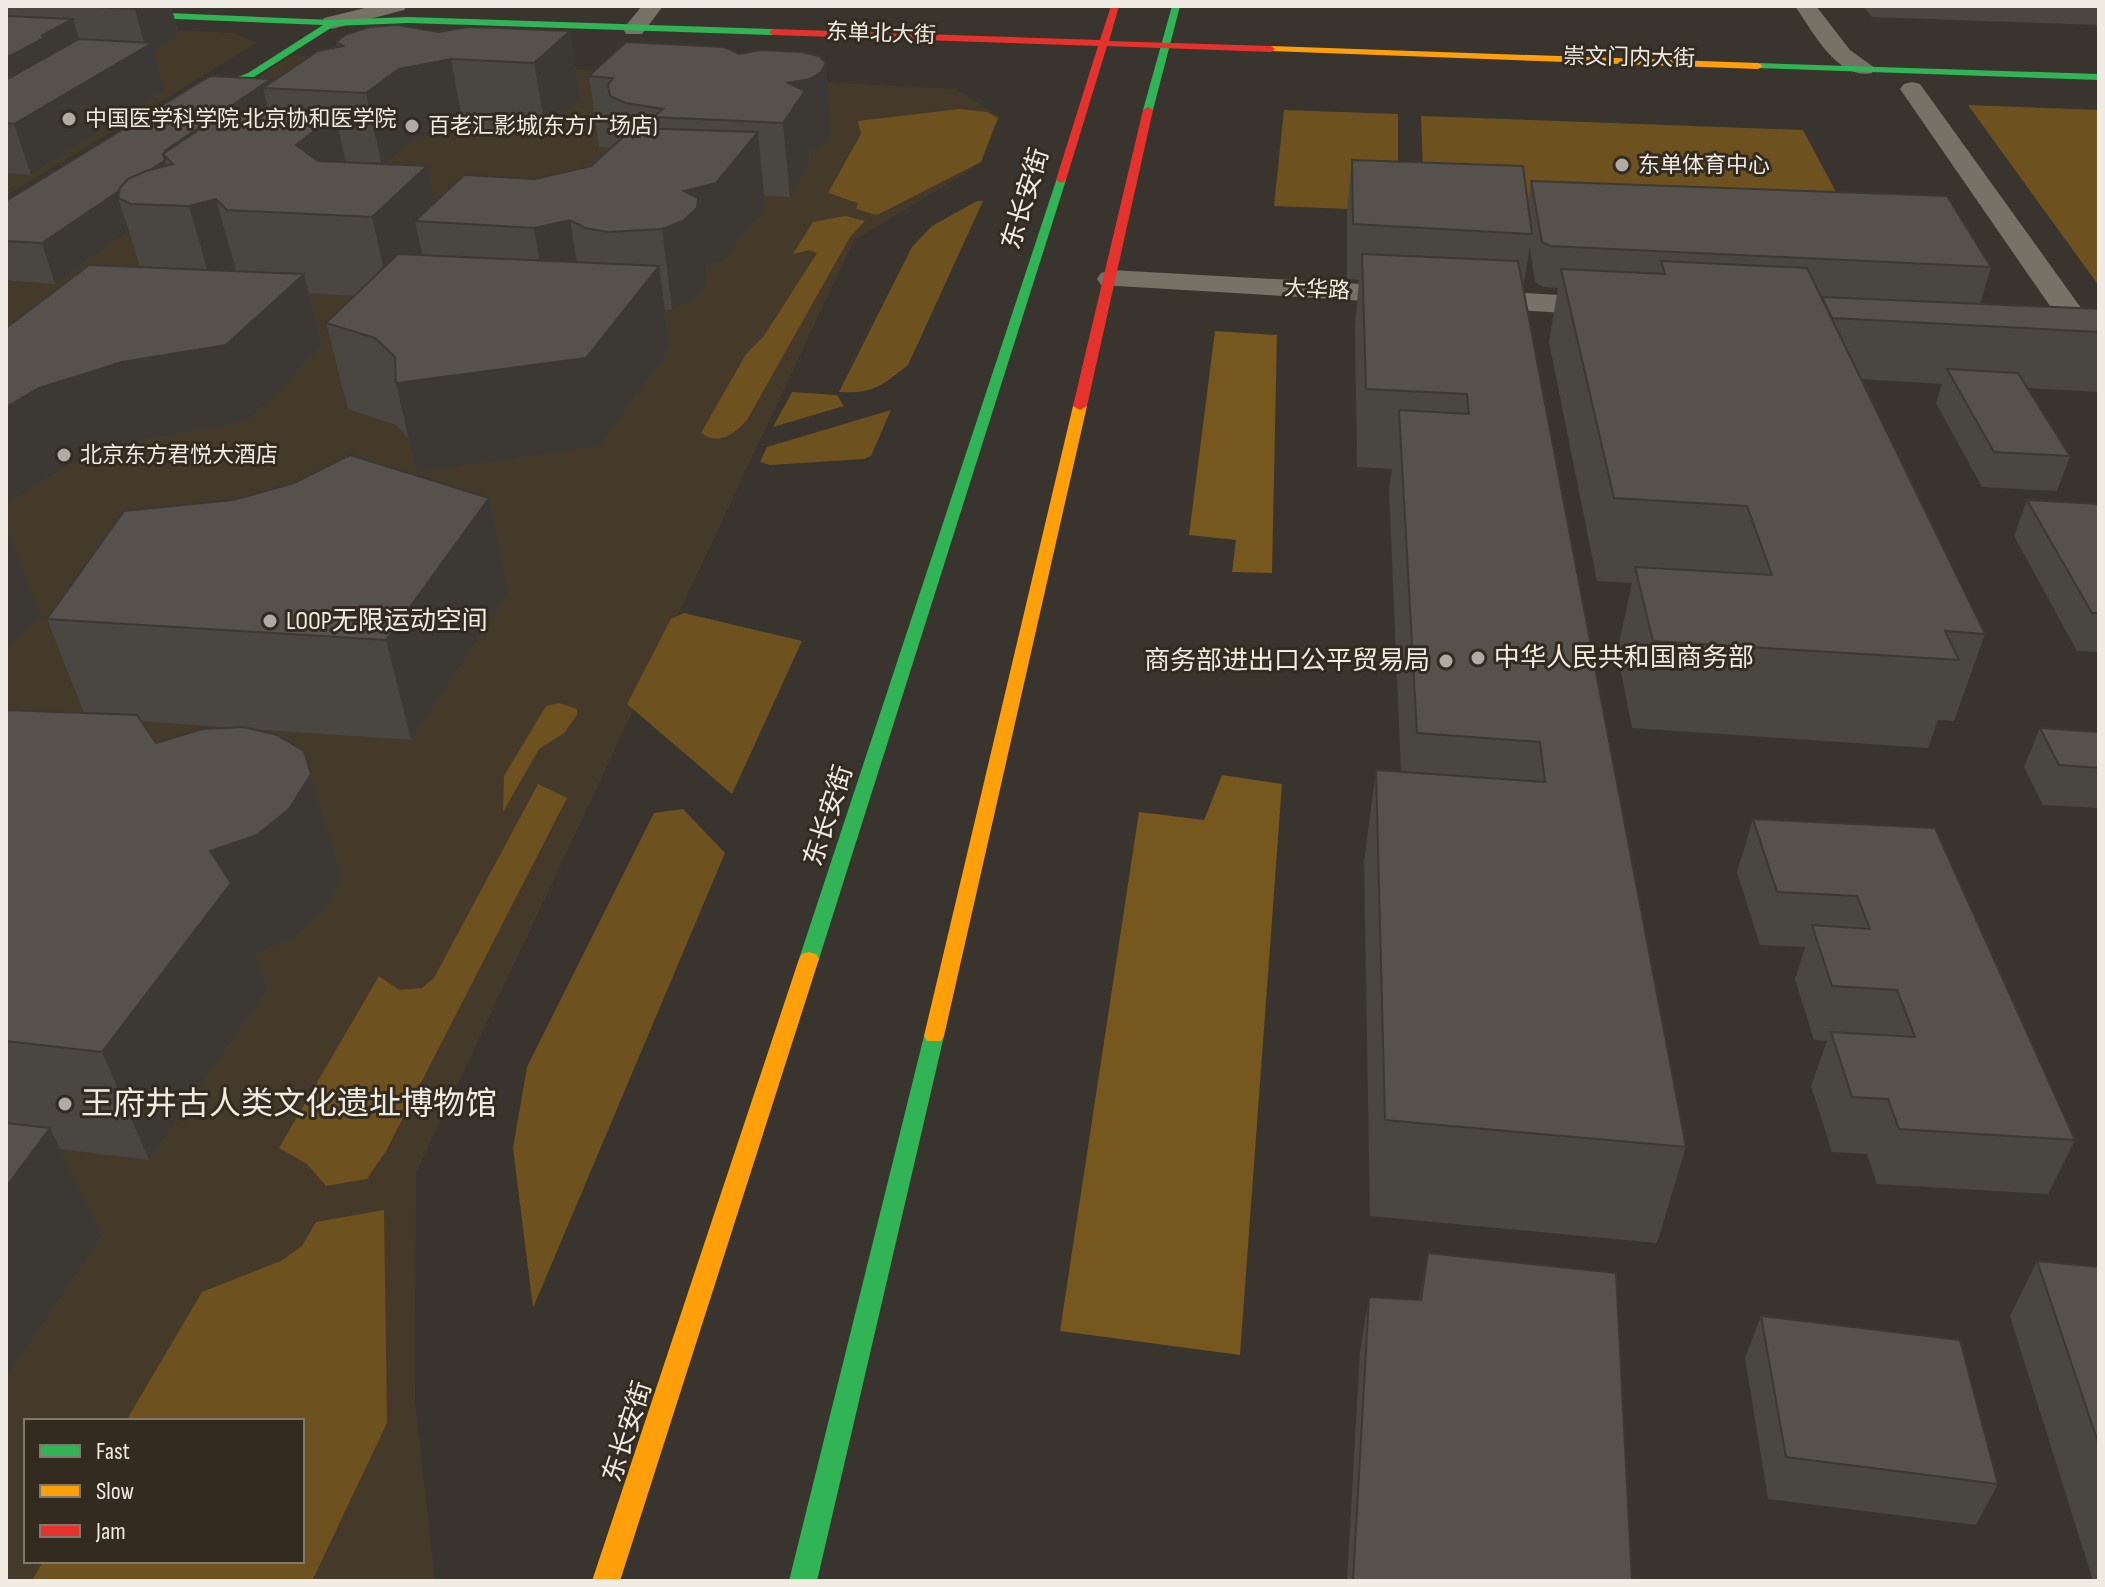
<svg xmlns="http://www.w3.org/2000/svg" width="2105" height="1587" font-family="'Sofia Sans Condensed','Noto Sans SC',sans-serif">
  <rect width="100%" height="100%" fill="#39342e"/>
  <g fill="#453a2a" fill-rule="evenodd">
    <polygon points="6,22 235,33 257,43 6,196"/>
    <path d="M 292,55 L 956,89 L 1000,117 L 973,169 L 854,240 L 416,1173 L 415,1401 L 435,1581 L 6,1581 L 6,240 ZM 26,1421 L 302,1421 L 302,1561 L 26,1561 Z"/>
  </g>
  <g fill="#6d511f">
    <polygon points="1968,105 2099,110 2099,286"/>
    <polygon points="959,109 987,112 998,118 981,162 877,215 856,209 858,203 828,193 861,134 858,121"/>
    <polygon points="1284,110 1398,114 1398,211 1274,206"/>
    <polygon points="1421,116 1803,130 1852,222 1424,200"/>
    <path d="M 977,201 L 983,201 L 908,365 C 882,386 872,394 839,392 L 912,247 L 932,226 Z"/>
    <path d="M 845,216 L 865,221 L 850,237 L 747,420 C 734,434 719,446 701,433 L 746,354 L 764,336 L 817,253 L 810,250 L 793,254 L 813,222 Z"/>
    <polygon points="792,392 837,395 844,406 773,427"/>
    <polygon points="891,410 871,456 864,459 770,465 760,462 767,447"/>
    <polygon points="684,613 802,641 732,794 627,704 671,619"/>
    <polygon points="559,703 577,709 577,715 564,733 539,749 503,812 504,776 546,706"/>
    <polygon points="538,784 567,798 386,1151 367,1179 326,1186 307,1164 279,1148 379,976 399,990 422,988 434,978"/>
    <polygon points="683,809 725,853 533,1308 513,1148 527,1067 654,813"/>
    <polygon points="384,1210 387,1423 312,1581 32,1581 43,1561 302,1561 302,1421 126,1421 202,1292 281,1261 302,1246 316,1222"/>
  </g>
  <g fill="#76571d">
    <polygon points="1215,331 1277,335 1272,573 1232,572 1236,540 1189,535"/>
    <polygon points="1222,775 1282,784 1240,1355 1060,1331 1139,812 1204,820"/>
  </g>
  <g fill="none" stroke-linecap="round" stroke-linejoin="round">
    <g fill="#777166" fill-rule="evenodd">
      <polygon points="373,6 407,6 404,10 332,29 321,23 324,18"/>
      <polygon points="642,6 663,6 642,34 626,34 623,29"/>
      <path d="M 1795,6 L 1816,6 L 1850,50 L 1875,68 L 1872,73 C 1838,81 1811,29 1795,6 Z"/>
      <polygon points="1912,82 1920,84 2094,326 2098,332 2094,338 2083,341 2072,338 1900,89 1904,84"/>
      <polygon points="1111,270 1613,298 1623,301 1628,307 1623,313 1613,316 1101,285 1097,279 1101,273"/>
    </g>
    <g fill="#30b455" fill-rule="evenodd">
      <polygon points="6,6 332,20 408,17 773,29 777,32 773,35 408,23 334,26 254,77 223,89 191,109 188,108 188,104 217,85 248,73 323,25 6,12"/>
      <polygon points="1172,6 1180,6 1153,110 1148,113 1143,110"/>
      <polygon points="1758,63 2099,74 2099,80 1755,68"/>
      <polygon points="1057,178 1066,180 819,959 816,964 802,964 799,959"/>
      <polygon points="934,1029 941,1031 944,1036 817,1581 789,1581 924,1036 927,1031"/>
    </g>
    <g fill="#ff9f0a" fill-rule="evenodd">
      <polygon points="1271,46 1758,63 1763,66 1758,69 1268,51"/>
      <polygon points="1080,402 1087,406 944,1036 941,1041 927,1041 924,1036 1073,406"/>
      <polygon points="809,952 816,954 819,959 620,1581 592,1581 799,959 802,954"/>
    </g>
    <g fill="#e5322d" fill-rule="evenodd">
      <polygon points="1111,6 1119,6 1109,41 1271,46 1275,49 1271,52 1107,46 1066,180 1061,183 1056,180 1098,46 773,35 769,32 773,29 1100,40"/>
      <polygon points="1148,107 1153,110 1087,406 1080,410 1073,406 1143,110"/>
    </g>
  </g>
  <g fill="#4a4641" fill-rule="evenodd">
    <polygon points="6,6 171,6 179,36 154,51 165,90 31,175 6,173 10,185 6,187"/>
    <polygon points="1863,6 2099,6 2099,25 1872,17"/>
    <polygon points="570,31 580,99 546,133 464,129 414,139 384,164 434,203 591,166 610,148 599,147 589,76 626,42 831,133 826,143 815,150 809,151 810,163 790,197 764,196 765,207 724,261 706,266 707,277 706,288 693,301 672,309 665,310 670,348 600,446 416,472 408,438 396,425 348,409 326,323 355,296 309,293 322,346 248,421 147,439 67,466 12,501 6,510 6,328 140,267 129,231 55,284 6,280 6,201 272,82 337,47 336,42 438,32"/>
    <polygon points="1352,160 1528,204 1531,181 1991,267 1980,304 2099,309 2099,392 2028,388 2070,456 2057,491 1982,487 1936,403 1942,384 1862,379 1985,634 1954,721 1938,720 1928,748 1632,728 1617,652 1632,583 1597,581 1549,342 1558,288 1543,287 1535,282 1530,247 1523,287 1686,1147 1657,1243 1370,1216 1364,861 1376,770 1401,772 1389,489 1392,469 1357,467 1355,326 1359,280 1347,279 1347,213"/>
    <path d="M 489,498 L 509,592 L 411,740 L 251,729 L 304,751 L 342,877 L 322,913 L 292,940 L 255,953 L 268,989 L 149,1160 L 60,1149 L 102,1236 L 6,1378 L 6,710 L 84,713 L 47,619 ZM 141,721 L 234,728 L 156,743 Z"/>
    <polygon points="2027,500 2099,504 2099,652 2077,651 2014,536"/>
    <polygon points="2040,728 2099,732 2099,808 2043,805 2024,767"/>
    <polygon points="1753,819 1935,828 2075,1140 2048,1194 1877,1184 1867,1154 1832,1152 1811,1086 1827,1041 1814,1040 1795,979 1805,947 1760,945 1737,872"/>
    <polygon points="1428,1253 1632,1581 1347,1581 1360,1351 1369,1297 1419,1300"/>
    <polygon points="2037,1261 2099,1267 2099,1581 2093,1581 2010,1316"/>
    <polygon points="1761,1316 1998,1484 1976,1525 1768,1499 1745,1358"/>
  </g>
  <g fill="#3c3935">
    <polygon points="140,6 171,6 179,36 154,51 165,90 31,175 14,124 145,47 135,9"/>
    <polygon points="73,19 87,65 6,114 6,58 41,36"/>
    <polygon points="570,31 580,99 546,133 534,63"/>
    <polygon points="451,59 464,129 414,139 382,166 366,93 399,69"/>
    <polygon points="826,63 831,133 826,143 815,150 809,151 810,163 790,197 783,123 788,83"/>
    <polygon points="271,79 274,89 263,88 271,121 173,164 166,150"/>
    <polygon points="335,115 352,188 296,145"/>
    <polygon points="758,132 765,207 724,261 706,266 707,277 706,288 693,301 672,309 662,229 684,191"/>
    <polygon points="165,160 176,198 118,198 129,231 55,284 42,243"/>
    <polygon points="427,166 438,222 415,221 424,262 390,297 372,217"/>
    <polygon points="6,172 10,185 6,187"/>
    <polygon points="216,199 238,278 212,286 189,206"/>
    <polygon points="570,220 583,300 548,309 534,228"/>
    <polygon points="659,266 670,348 600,446 416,472 396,383"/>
    <polygon points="304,274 322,346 248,421 147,439 67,466 12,501 6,510 6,407 39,388"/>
    <polygon points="489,498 509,592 411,740 386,640"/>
    <polygon points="9,533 41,617 6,652 6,535"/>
    <polygon points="304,751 342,877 322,913 292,940 255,953 268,989 149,1160 102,1052 210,851"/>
    <polygon points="50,1128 102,1236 6,1378 6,1187"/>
  </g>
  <g fill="#56514c" stroke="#3c3935" stroke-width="2">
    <polygon points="76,6 140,6 135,9"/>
    <polygon points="6,16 73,19 41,36 48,36 6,58"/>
    <polygon points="397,25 438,32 469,27 570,31 534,63 451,59 399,69 366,93 263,88 318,51 343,46 336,42 345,35 369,27"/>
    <polygon points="79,39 152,43 14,124 6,123 6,80"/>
    <polygon points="626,42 724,47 739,54 761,50 801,52 819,56 826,63 821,72 810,79 788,83 805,91 783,123 653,117 663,109 626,103 610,96 608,85 613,78 589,76"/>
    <polygon points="210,76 271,79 166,150 170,150 163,154 165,160 150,170 128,179 120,188 119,191 42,243 6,241 6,201"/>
    <polygon points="228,110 335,115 296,145 318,161 427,166 372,217 227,210 216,199 189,206 131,204 118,198 120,188 128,179 146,171 173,164 163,154"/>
    <polygon points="633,128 758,132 716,183 684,191 698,198 697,208 683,221 662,229 608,232 585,228 570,220 534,228 415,221 464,175 535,179 591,166"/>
    <polygon points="1352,160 1523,166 1532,234 1353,224"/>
    <polygon points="1531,181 1947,196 1991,267 1550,246 1542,242"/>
    <polygon points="398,254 659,266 586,358 396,383 395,357 375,338 326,323"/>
    <polygon points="1362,254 1518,261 1686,1147 1385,1120 1376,770 1545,782 1540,742 1417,733 1399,410 1469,414 1467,394 1366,389"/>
    <polygon points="1661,261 1807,268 1985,634 1945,631 1959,660 1653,641 1635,567 1772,575 1747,506 1614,498 1561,269 1665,274"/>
    <polygon points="89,265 304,274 226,345 122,362 39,388 6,407 6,328"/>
    <polygon points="1822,297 2099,309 2099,332 1832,318"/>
    <polygon points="1947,369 2018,373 2070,456 1994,452"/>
    <polygon points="350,455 489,498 386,640 47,619 124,511 233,500 294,483"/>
    <polygon points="2027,500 2099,504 2099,613 2092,613"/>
    <polygon points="6,710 137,715 156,743 202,729 244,727 277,735 304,751 311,774 289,809 257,835 210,851 231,883 102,1052 6,1041"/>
    <polygon points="2040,728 2099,732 2099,768 2059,765"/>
    <polygon points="1753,819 1935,828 2075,1140 1899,1129 1888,1099 1852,1097 1831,1032 1915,1037 1897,990 1832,986 1812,925 1870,929 1857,896 1777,892"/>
    <polygon points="6,1123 50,1128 6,1187"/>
    <polygon points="1428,1253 1616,1273 1632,1581 1353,1581 1369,1297 1421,1300"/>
    <polygon points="2037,1261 2099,1267 2099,1445"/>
    <polygon points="1761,1316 1960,1340 1998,1484 1786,1457"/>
  </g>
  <g fill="#b0aba4" stroke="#332b1f" stroke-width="3">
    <circle cx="69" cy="119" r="8"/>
    <circle cx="412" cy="126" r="8"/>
    <circle cx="1622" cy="165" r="8"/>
    <circle cx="64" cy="455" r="8"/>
    <circle cx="270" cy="621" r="8"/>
    <circle cx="1478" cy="658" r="8"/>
    <circle cx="1446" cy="661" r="8"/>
    <circle cx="65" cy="1104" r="8"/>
  </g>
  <g text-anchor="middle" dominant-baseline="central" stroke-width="6" stroke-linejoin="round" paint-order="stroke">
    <g font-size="22" fill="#f0ebe3" stroke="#332b1f">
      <text transform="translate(881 34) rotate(2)">东单北大街</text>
      <text transform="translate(1629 58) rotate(1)">崇文门内大街</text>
      <text transform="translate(1317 290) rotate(3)">大华路</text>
    </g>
    <g font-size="22" fill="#f0ebe3" stroke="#332b1f" text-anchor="start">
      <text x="85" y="119">中国医学科学院 北京协和医学院</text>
      <text x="428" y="126">百老汇影城(东方广场店)</text>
      <text x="1638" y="165">东单体育中心</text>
      <text x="80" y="455">北京东方君悦大酒店</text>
    </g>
    <g font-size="26" fill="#f0ebe3" stroke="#332b1f">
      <text transform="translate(1026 199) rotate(-73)">东长安街</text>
      <text transform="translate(829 816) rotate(-72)">东长安街</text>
      <text transform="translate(628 1432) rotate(-72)">东长安街</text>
    </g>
    <g font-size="26" fill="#f0ebe3" stroke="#332b1f" text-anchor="start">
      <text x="286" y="621">LOOP无限运动空间</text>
      <text x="1494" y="658">中华人民共和国商务部</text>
      <text x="1430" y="661" text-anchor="end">商务部进出口公平贸易局</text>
    </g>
    <g font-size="32" fill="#f0ebe3" stroke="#332b1f" text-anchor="start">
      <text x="81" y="1104">王府井古人类文化遗址博物馆</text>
    </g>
  </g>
  <rect width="2105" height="1587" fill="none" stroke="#f0ebe3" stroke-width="16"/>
  <rect x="24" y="1419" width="280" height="144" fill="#332b1f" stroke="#7f786d" stroke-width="2"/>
  <rect x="40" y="1445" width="40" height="12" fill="#30b455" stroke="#7f786d" stroke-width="2"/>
  <text x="96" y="1459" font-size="24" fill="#f0ebe3">Fast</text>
  <rect x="40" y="1485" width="40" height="12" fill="#ff9f0a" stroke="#7f786d" stroke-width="2"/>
  <text x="96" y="1499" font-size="24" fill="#f0ebe3">Slow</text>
  <rect x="40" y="1525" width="40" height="12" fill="#e5322d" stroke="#7f786d" stroke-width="2"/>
  <text x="96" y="1539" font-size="24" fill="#f0ebe3">Jam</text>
</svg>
